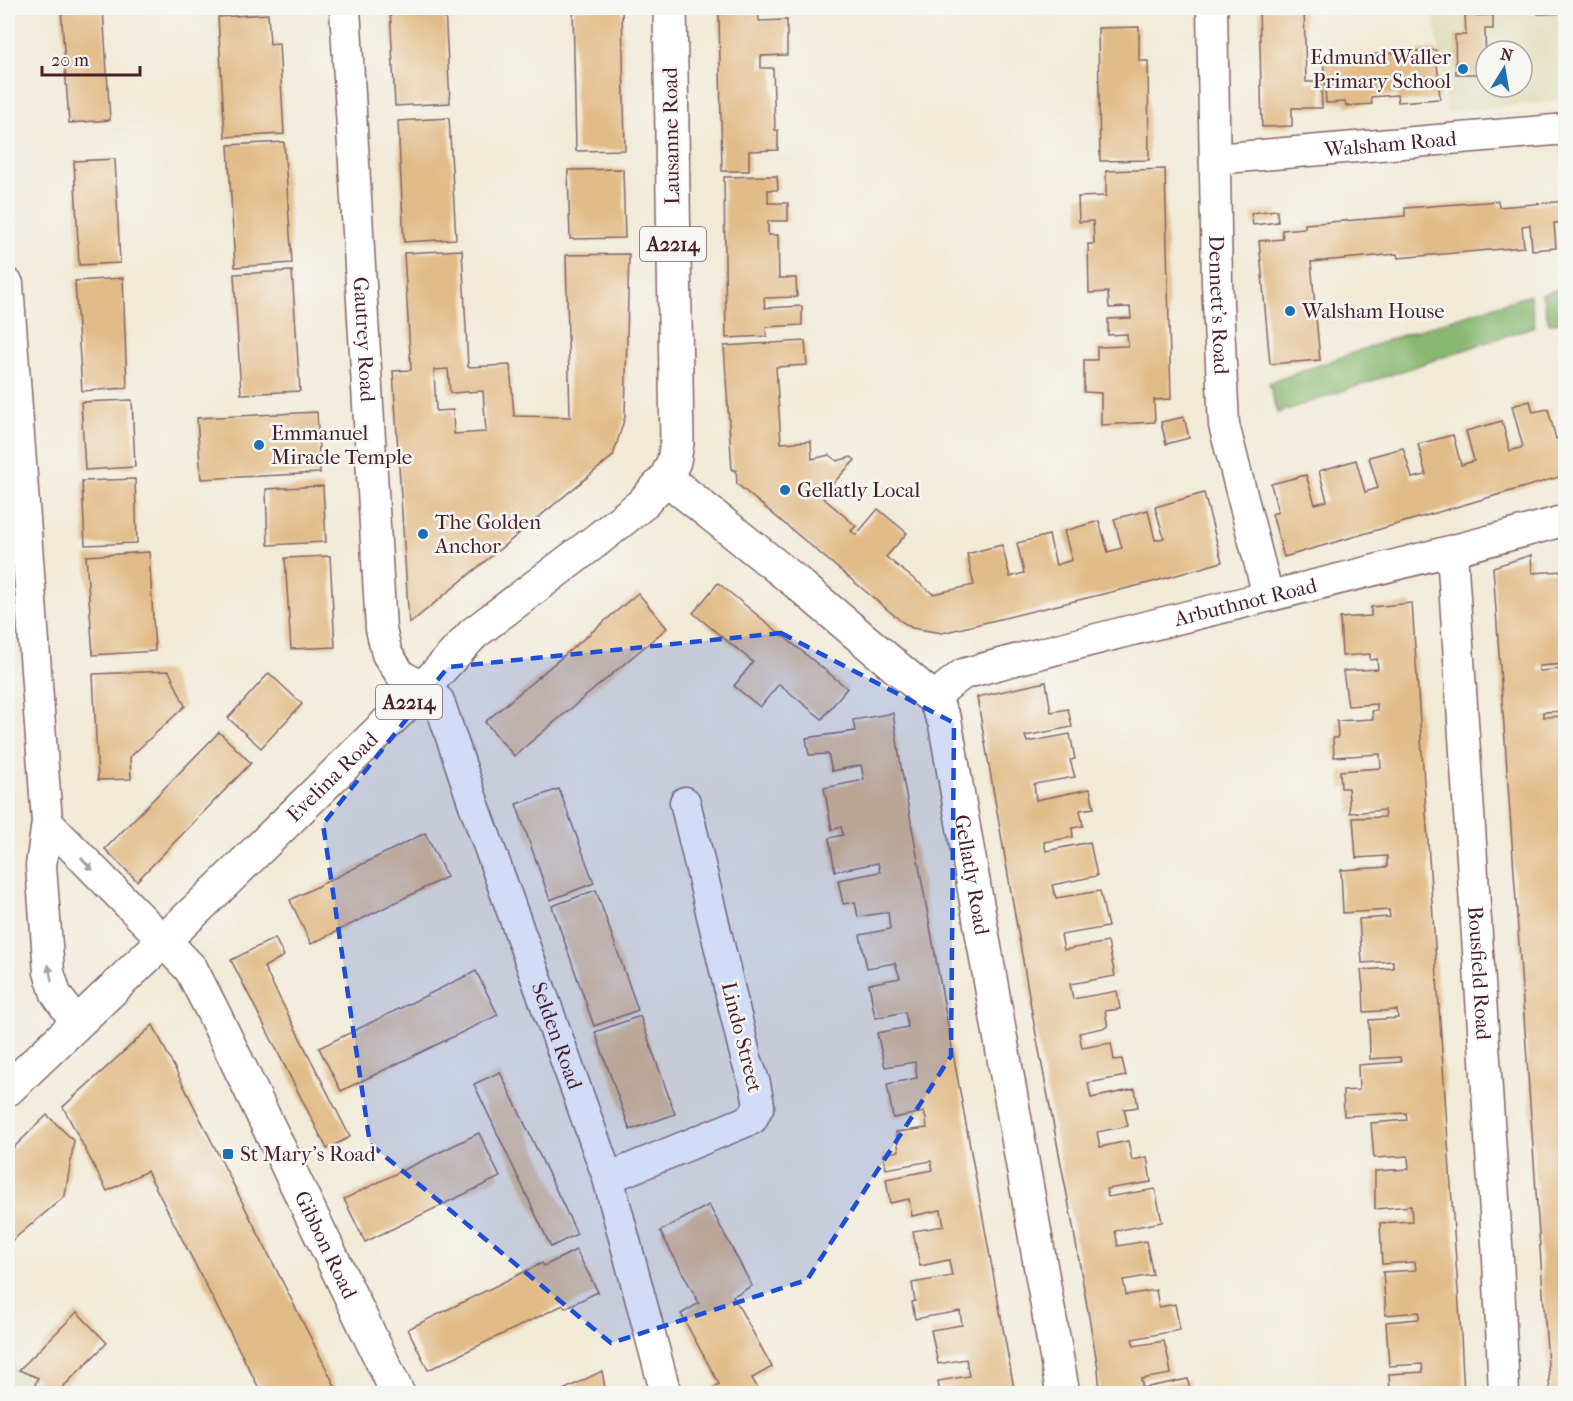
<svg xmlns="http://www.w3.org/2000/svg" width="1573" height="1401" font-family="'IM FELL French Canon',serif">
  <rect width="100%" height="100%" fill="#f6f6f2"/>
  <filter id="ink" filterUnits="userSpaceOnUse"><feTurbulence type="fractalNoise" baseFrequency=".0167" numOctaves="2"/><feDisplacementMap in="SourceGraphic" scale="12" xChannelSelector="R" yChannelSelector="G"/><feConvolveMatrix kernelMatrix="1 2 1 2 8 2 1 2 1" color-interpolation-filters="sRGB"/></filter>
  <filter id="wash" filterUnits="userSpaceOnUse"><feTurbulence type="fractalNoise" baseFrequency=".008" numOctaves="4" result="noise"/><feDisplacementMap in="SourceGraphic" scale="24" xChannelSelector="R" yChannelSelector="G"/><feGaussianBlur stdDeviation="1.35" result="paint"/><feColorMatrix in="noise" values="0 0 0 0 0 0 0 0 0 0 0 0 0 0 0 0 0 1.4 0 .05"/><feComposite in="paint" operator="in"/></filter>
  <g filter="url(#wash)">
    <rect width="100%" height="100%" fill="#f1ead7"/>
    <g fill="#dfddbb" fill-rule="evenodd">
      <path d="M 1433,8 L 1565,8 L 1565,100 L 1446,113 ZM 1486,51 L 1522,51 L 1522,87 L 1486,87 Z"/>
      <polygon points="8,1354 18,1368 77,1393 8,1393"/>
    </g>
    <g fill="#8ab872" stroke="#6a6c4e" stroke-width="1.5">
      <polygon points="1565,287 1565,321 1549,324 1542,294"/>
      <polygon points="1530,295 1535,326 1277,413 1269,383 1400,336"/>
    </g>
    <g id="blocks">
      <g fill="#e2bc88" fill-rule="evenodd">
        <polygon points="61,8 103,8 110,120 69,123"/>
        <polygon points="192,8 215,8 215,9 192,11"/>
        <polygon points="390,8 445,8 450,103 395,106"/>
        <polygon points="573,8 622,8 625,150 576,151"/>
        <polygon points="722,8 758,8 759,21 787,20 787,55 761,56 761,68 773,68 775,130 778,130 778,150 749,151 749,171 722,171 719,14 722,14"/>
        <polygon points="1259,8 1304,8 1306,82 1321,82 1322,108 1292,108 1292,126 1262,127"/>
        <polygon points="1538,8 1566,8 1566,13 1538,14"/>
        <polygon points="268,14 270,44 279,43 284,134 225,137 218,17"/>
        <polygon points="1493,15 1493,29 1485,29 1486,74 1456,74 1455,35 1466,35 1465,16"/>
        <polygon points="1139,27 1139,61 1148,61 1149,160 1100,161 1098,28"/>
        <polygon points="1436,50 1440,99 1398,102 1397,95 1371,97 1372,104 1346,106 1345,102 1326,103 1323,58"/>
        <polygon points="449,118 456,239 404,242 398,121"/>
        <polygon points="284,142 292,263 235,267 228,145"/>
        <polygon points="115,159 120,263 79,265 74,161"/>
        <polygon points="623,169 625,238 570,239 568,170"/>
        <polygon points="1165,169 1171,399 1154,400 1155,422 1101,425 1101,393 1084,392 1084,360 1097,360 1097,347 1128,346 1127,334 1108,335 1108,319 1131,318 1130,307 1109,308 1108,292 1089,293 1088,244 1094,244 1093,221 1079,222 1078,197 1106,196 1106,171"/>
        <polygon points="777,176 778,190 768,190 768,203 788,203 788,221 768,221 768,235 778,235 779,278 796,278 797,297 764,298 765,308 802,306 802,325 766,327 767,336 726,338 724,177"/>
        <polygon points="1498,201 1499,207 1566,201 1566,222 1554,223 1556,248 1532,250 1530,225 1522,226 1524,247 1398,258 1397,254 1311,262 1320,360 1270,364 1259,241 1283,239 1282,230 1305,228 1305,224 1405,216 1405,208"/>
        <polygon points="1277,210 1278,222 1253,225 1251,213"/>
        <path d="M 462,250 L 468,367 L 510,365 L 514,416 L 570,417 L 566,255 L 629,254 L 625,417 L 613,456 L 409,624 L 393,371 L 411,370 L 404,253 ZM 448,369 L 450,393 L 483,391 L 486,432 L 454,434 L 453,410 L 436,411 L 434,370 Z"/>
        <polygon points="292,271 300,391 241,394 234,274"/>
        <polygon points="123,278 127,388 82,391 75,281"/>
        <polygon points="805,341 807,365 776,367 781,443 811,441 812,459 829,455 837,461 851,457 855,460 821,496 856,526 851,531 856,535 878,509 907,533 886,557 933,594 974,585 967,554 985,549 1002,545 1010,577 1024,573 1017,543 1049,535 1056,565 1072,560 1064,531 1099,521 1108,552 1122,548 1114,519 1148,510 1155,540 1164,538 1155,507 1204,493 1222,562 1149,583 942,633 912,628 901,621 737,484 736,470 732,470 724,346"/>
        <polygon points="132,400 135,467 85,470 81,402"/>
        <polygon points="1530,401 1533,412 1548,409 1556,439 1566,437 1566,475 1284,557 1272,514 1278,512 1271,484 1306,475 1315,504 1327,501 1319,471 1356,460 1365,492 1378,488 1369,457 1403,448 1412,478 1426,475 1418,444 1453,435 1461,465 1474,461 1466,431 1502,421 1510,451 1523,447 1512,406"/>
        <polygon points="317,412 320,473 201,479 197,418"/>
        <polygon points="1184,417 1189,438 1166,444 1161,422"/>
        <polygon points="135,479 137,543 85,545 82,481"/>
        <polygon points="323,486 326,542 268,545 266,489"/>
        <polygon points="149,552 155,651 93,655 86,556"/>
        <polygon points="1531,555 1532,573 1563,571 1564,590 1566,590 1566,664 1539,666 1539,671 1566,669 1566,711 1543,712 1543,717 1566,716 1566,963 1560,964 1560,976 1566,975 1566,1013 1562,1013 1563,1024 1566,1024 1566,1394 1550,1394 1493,567"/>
        <polygon points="330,556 335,647 291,649 285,558"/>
        <polygon points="718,583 847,688 822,719 779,684 760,707 734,686 753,662 693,613"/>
        <polygon points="638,593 667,628 514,756 485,722"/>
        <polygon points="1412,603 1461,1336 1464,1394 1390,1394 1389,1374 1423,1372 1422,1364 1389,1366 1386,1322 1419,1319 1419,1312 1386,1315 1383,1272 1416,1270 1415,1262 1382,1264 1380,1223 1412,1221 1411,1206 1375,1209 1375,1171 1409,1169 1408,1156 1374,1158 1371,1123 1407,1120 1406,1113 1344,1116 1343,1091 1359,1090 1358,1065 1401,1062 1400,1057 1370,1059 1369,1020 1398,1018 1397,1010 1364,1012 1363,988 1361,970 1393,968 1393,961 1362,963 1359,919 1390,917 1389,910 1343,913 1341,870 1387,867 1387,856 1356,858 1353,818 1385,817 1384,810 1350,813 1348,788 1341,788 1340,771 1381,768 1380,754 1334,757 1333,738 1338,738 1337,721 1373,719 1372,711 1377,710 1377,704 1348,706 1343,671 1378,669 1377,659 1370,660 1370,654 1342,656 1340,618 1371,616 1371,607"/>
        <polygon points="169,671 185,706 130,757 131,779 98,780 93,674"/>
        <polygon points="269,673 302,704 261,748 228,718"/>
        <polygon points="1046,682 1051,712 1068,709 1072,727 1025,736 1027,742 1070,734 1075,759 1070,760 1075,777 1034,784 1036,800 1090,789 1094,808 1080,810 1083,826 1072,828 1073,837 1044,842 1046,851 1090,842 1097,876 1052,885 1056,898 1100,891 1108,927 1061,935 1064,950 1108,942 1115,976 1070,984 1073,999 1117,991 1120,1009 1105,1011 1108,1027 1079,1033 1082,1048 1111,1043 1114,1060 1122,1059 1126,1076 1088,1083 1091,1098 1135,1089 1138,1107 1124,1109 1128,1126 1097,1132 1100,1147 1128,1141 1132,1160 1147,1157 1151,1182 1106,1189 1108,1197 1155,1189 1162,1222 1115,1231 1118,1246 1146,1241 1153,1275 1123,1280 1126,1295 1156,1290 1159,1307 1175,1304 1180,1330 1132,1339 1134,1346 1164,1341 1168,1357 1171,1374 1141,1379 1143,1388 1188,1379 1190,1394 1100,1394 1098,1368 1072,1221 1034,1024 977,697"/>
        <polygon points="893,713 901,767 1015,1394 940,1394 938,1381 969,1376 966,1359 938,1364 931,1330 962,1325 960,1311 915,1319 912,1302 915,1301 912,1283 952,1276 949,1260 920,1266 913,1231 944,1226 943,1221 941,1210 912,1216 909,1199 890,1203 886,1179 933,1170 931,1161 886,1169 883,1154 899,1151 896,1132 927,1128 926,1119 924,1112 893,1118 887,1084 917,1078 915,1062 885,1067 877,1033 908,1027 905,1012 875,1018 869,984 900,978 895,963 867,968 860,935 890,929 888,912 858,917 855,902 843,904 838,880 880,872 878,863 835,871 829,838 843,835 841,827 832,830 824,788 864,780 861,765 832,771 828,754 809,755 806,738 855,731 853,720"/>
        <polygon points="219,732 251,763 137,881 105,849"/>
        <polygon points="559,789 594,883 550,900 516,804"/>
        <polygon points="425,833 447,877 311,944 290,900"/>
        <polygon points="596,890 638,1010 594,1026 552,906"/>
        <polygon points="275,938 284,956 264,967 350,1137 327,1149 231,960"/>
        <polygon points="476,971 498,1015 341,1091 319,1048"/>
        <polygon points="640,1016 675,1114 630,1130 595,1032"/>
        <polygon points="153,1025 339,1394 262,1394 147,1171 107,1191 63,1107"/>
        <polygon points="500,1072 577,1234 551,1247 474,1084"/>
        <polygon points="47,1115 74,1141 65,1196 8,1244 8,1153"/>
        <polygon points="479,1133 500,1177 365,1242 344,1199"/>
        <polygon points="709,1205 752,1286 733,1296 772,1367 752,1378 761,1394 702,1394 719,1384 681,1314 699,1303 660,1231"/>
        <polygon points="576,1250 598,1292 565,1308 563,1305 428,1370 408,1329 542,1263 544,1266"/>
        <polygon points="77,1312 107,1343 61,1389 72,1394 31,1394 38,1378 19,1370"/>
        <polygon points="602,1371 606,1394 555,1394"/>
      </g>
    </g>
  </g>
  <g filter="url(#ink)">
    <use href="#blocks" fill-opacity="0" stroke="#846667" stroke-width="1.5"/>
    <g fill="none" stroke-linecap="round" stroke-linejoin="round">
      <defs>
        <g id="street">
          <path id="s1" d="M 345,8 L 381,629 L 387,654 L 401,675 L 423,688 L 439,701 L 474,805 L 608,1178 L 666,1394"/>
          <path id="s2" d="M 1212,8 L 1217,283 L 1224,425 L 1268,596"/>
          <path id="s3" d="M 1215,159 L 1566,129"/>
          <polyline points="8,284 47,822 41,866 49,972 56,994 77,1024"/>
          <path id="s4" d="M 1452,552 L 1498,1259 L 1504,1394"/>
          <path id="s5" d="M 934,699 L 946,687 L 963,674 C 1163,619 1366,576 1566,520"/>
          <polyline points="47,822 164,941"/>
          <polyline points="608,1178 752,1119 759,1105 755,1084 746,1058 685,802"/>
        </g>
        <g id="secondary">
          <path id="s6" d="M 666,478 L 796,582 L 934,699 L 945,722 L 1063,1394"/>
          <path id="s7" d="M 164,941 L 191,969 L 213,1012 L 398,1394"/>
        </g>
        <g id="primary">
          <path id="s8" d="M 8,1089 L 218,889 L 423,688 L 473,634 L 597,540 L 641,505 L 666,478 L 674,461 L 677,442 L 670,8"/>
        </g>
      </defs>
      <use href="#street" stroke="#846667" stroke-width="33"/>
      <use href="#secondary" stroke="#846667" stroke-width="36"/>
      <use href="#primary" stroke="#846667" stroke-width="36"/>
      <use href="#street" stroke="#fff" stroke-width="30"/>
      <use href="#secondary" stroke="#fff" stroke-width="33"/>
      <use href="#primary" stroke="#fff" stroke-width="33"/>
    </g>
    <defs><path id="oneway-solid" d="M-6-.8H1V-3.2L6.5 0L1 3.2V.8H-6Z" transform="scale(1.5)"/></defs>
    <g fill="#ae9aa0">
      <use href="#oneway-solid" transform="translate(87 864) rotate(46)"/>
      <use href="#oneway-solid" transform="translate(50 973) rotate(-102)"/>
    </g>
  </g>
  <path fill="#1d4ed8" fill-opacity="0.2" stroke="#1d4ed8" stroke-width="4.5" stroke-dasharray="12 8" stroke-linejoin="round" d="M 781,633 L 954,723 L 951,1056 L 807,1280 L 611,1343 L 370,1144 L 323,824 L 448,667 Z"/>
  <g fill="#1f6fb2" stroke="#f6f6f2" stroke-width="2">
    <circle cx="1463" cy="69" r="6"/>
    <circle cx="1290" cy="311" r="6"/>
    <circle cx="259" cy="445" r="6"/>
    <circle cx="785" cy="490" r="6"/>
    <circle cx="423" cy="534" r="6"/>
    <rect x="222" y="1148" width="12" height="12" rx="3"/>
  </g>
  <g text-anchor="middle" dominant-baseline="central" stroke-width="5" stroke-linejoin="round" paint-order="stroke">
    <g fill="#f6f6f2" stroke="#7e6067" stroke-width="1.5">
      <rect x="640" y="227" width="66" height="34" rx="4.5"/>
      <rect x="376" y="685" width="66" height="34" rx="4.5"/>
    </g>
    <g font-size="20" font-weight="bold" fill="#4a1f2b">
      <text x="673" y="244">A2214</text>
      <text x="409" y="702">A2214</text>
    </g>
    <g font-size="21" fill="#4a1f2b" stroke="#f6f6f2" text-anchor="start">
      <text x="1451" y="57" text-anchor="end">Edmund Waller<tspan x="1451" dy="24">Primary School</tspan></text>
      <text x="1302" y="311">Walsham House</text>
      <text x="271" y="433">Emmanuel<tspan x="271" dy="24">Miracle Temple</tspan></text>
      <text x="797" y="490">Gellatly Local</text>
      <text x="435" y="522">The Golden<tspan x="435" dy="24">Anchor</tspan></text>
      <text x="240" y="1154">St Mary's Road</text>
    </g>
    <g font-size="21" fill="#4a1f2b" stroke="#f6f6f2">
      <text transform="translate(671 136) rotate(-91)">Lausanne Road</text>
      <text stroke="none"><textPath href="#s3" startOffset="176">Walsham Road</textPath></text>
      <text stroke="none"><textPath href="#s2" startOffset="297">Dennett's Road</textPath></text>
      <text stroke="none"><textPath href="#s1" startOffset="332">Gautrey Road</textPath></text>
      <text stroke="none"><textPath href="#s5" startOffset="330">Arbuthnot Road</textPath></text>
      <text stroke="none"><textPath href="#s8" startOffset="450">Evelina Road</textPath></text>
      <text stroke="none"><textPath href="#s6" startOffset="528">Gellatly Road</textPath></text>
      <text stroke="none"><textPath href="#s4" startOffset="422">Bousfield Road</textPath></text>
      <text stroke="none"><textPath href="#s1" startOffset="1074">Selden Road</textPath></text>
      <text transform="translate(742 1037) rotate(76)">Lindo Street</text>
      <text stroke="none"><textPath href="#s7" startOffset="346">Gibbon Road</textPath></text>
    </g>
  </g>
  <rect width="1573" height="1401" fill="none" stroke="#f6f6f2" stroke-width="30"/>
  <g transform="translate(1504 69) rotate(11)"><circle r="28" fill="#f6f6f2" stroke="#b1a0a2" stroke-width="1.5"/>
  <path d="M0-4.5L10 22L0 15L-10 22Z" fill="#1f6fb2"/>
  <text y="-9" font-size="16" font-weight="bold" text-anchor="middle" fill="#4a1f2b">N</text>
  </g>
  <path d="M42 66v9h98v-9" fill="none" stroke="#4a1f2b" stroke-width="3"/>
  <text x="51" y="66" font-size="18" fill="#4a1f2b" stroke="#f6f6f2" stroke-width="4.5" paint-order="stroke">20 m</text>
</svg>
